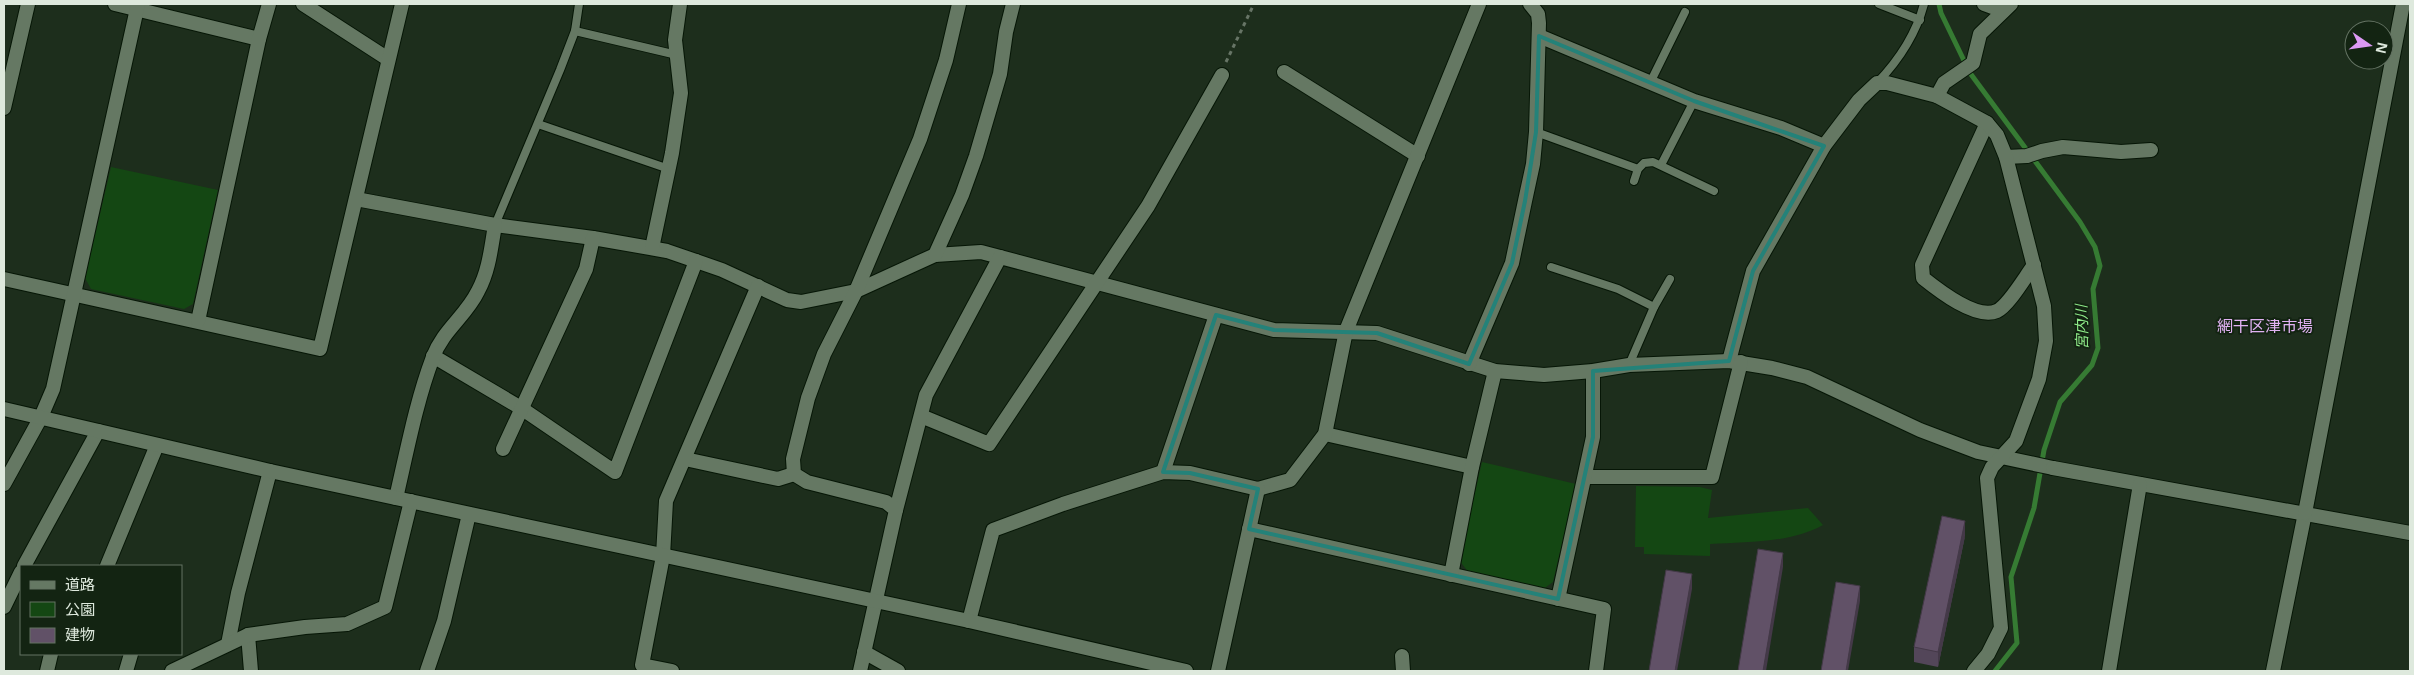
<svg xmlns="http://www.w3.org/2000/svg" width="2414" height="675" font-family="'Open Sans','Noto Sans JP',sans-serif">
  <rect width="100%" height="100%" fill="#1d2e1c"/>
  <g fill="#144713">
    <polygon points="111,167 218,190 193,304 184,309 91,289 85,278"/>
    <polygon points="1482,462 1576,484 1553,582 1542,590 1469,573 1459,560"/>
    <path d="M 1636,486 L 1700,487 L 1712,490 L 1708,518 L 1808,508 L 1823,525 C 1791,543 1746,542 1710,544 L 1710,556 L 1644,554 L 1644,547 L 1635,547 Z"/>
  </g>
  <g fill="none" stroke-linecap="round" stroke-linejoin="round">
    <polyline stroke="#367b33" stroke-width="5" points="1939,4 1941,13 1970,73 2080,222 2095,247 2100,266 2093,289 2098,348 2092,365 2060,402 2044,450 2034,508 2011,577 2017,643 1995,671"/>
    <defs>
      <g id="service">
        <polyline points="1879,4 1920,20"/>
        <polyline points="575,31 677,55"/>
        <polyline points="1650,83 1685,12"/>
        <path d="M 1877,83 C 1899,60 1916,34 1924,4"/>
        <polyline points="538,124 669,169"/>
        <polyline points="1536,132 1638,169"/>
        <polyline points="1661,165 1694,101"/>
        <polyline points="1634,181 1638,169 1644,163 1653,162 1714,191"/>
        <polyline points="495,225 560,70 575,31 579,4"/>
        <polyline points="1551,267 1618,289 1654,307"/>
        <polyline points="1629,365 1654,307 1670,279"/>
      </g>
      <g id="minor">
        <polyline points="115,4 259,39"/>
        <polyline points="303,4 388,59"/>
        <polyline points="1984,4 2003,11"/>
        <polyline points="1539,36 1694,101 1781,128 1824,146"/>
        <polyline points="1284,72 1418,156"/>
        <polyline points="1937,96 1944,83 1973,63 1980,34 2011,4"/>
        <polyline points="4,108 28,4"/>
        <path d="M 1987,123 L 1922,265 L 1923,278 C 1938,290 1976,320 1997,311 C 2009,305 2025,277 2034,265"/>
        <polyline points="2006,157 2027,156 2042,151 2063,147 2121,152 2151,150"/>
        <polyline points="356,199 495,225 593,238 667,251 722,270 787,300 801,302 856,291 935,255 981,252 1274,330 1377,333 1495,371 1544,375 1593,371 1629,365 1729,361 1772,368 1807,377 1920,430 1978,452 2053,468"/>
        <polyline points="652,248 672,153 681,93 675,40 680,4"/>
        <polyline points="935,255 962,195 976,156 1000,74 1006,32 1013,4"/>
        <polyline points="4,279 320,349 402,4"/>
        <polyline points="198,321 259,39 269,4"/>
        <polyline points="433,356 521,408 615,472 696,261"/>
        <polyline points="1729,361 1753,271 1824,146 1859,100 1877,83 1887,83 1937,96 1987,123 1997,135 2006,157 2044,306 2046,341 2039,379 2016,441 1992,467 1987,478 2001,628 1988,654 1974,671"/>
        <polyline points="1469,364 1512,263 1525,201 1533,164 1536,132 1539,23 1538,14 1530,4"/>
        <polyline points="921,416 989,444 1148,206 1222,75"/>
        <polyline points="1325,434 1472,467"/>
        <polyline points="503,449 586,269 593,238"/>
        <polyline points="685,459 778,479 794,474"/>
        <polyline points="1163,472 1216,315"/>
        <polyline points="1585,477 1712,477 1741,362"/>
        <polyline points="4,484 41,417 53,389 138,4"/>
        <path d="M 396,498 C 407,451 416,402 433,357 C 443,330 466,316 478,291 C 489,271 491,248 495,225"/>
        <polyline points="896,510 926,395 1000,257"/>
        <polyline points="1249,529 1604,609 1596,671"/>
        <polyline points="24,566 98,431"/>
        <polyline points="107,566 157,445"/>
        <polyline points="1451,575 1472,467 1495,371"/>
        <polyline points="1558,599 1593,437 1593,371"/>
        <polyline points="4,607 21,572"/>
        <polyline points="969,621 993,530 1063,504 1163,472 1190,473 1258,489 1290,480 1325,434 1346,331 1479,4"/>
        <polyline points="248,635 251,671"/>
        <polyline points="228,644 238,593 270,471"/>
        <polyline points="864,652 898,671"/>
        <polyline points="1402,656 1403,671"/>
        <polyline points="47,671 51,654"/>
        <polyline points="126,671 131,654"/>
        <polyline points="172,671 248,635 305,627 347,624 385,607 411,501"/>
        <polyline points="427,671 444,621 469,514"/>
        <polyline points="672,671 642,665 663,556 666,501 758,286"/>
        <polyline points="860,671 896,510 886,502 807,482 794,474 793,459 808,398 824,354 856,291 920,139 946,60 959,4"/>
        <polyline points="1218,671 1258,489"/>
        <polyline points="2273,671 2305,513"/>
      </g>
      <g id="tertiary">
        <polyline points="4,409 270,471 969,621 1186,671"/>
        <polyline points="2053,468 2410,533"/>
        <polyline points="2305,513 2403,4"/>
        <polyline points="2109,671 2140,484"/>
      </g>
    </defs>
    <use href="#service" stroke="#061606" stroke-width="10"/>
    <use href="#minor" stroke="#061606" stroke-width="16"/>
    <use href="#tertiary" stroke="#061606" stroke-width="16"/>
    <polyline stroke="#677566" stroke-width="3" stroke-dasharray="4 4" stroke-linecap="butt" points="1226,62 1254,4"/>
    <use href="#service" stroke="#657863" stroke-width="8"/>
    <use href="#minor" stroke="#657863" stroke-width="14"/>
    <use href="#tertiary" stroke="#657863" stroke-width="14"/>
  </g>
  <polygon fill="#534659" points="1965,536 1938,667 1914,662 1914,647"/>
  <g fill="#443948">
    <polygon points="1965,521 1965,536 1938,667 1938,652"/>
    <polygon points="1783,553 1783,567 1766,671 1763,671"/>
    <polygon points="1692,574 1692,589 1677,671 1675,671"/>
    <polygon points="1860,586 1860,601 1848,671 1846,671"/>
  </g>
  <g fill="#615167" stroke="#443948">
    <polygon points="1942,516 1965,521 1938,652 1914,647"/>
    <polygon points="1758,549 1783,553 1763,671 1738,671"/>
    <polygon points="1666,570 1692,574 1675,671 1649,671"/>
    <polygon points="1836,582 1860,586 1846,671 1821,671"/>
  </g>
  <path fill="none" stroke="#248279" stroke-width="4" stroke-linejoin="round" d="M 1539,36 L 1694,101 L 1824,146 L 1753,271 L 1729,361 L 1593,371 L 1593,437 L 1558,599 L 1249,529 L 1258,489 L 1190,473 L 1163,472 L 1216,315 L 1274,330 L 1377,333 L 1469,364 L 1512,263 L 1525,201 L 1536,132 Z"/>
  <g text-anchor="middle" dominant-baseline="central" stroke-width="4" stroke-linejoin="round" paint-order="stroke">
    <g font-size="15" font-style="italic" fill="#8fea89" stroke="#132412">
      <text transform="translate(2081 327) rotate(-91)">宮内川</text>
    </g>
    <g font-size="16" fill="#e0b2f2" stroke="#132412">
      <text x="2265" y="326">網干区津市場</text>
    </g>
  </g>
  <rect width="2414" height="675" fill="none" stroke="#dee9dd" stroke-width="10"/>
  <rect x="20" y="565" width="162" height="90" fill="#132412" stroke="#647363"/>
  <rect x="30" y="581" width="25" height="8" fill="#657863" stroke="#647363"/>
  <text x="65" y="590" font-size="15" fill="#dee9dd">道路</text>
  <rect x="30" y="602" width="25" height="15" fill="#144713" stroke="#647363"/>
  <text x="65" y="615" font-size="15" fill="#dee9dd">公園</text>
  <rect x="30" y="628" width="25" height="15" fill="#615167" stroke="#647363"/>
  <text x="65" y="640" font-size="15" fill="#dee9dd">建物</text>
  <g transform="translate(2369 45) rotate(103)"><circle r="24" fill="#132412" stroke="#647363"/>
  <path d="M0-4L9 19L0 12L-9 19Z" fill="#dc99f4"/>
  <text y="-8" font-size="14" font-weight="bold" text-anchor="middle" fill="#dee9dd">N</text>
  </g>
</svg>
